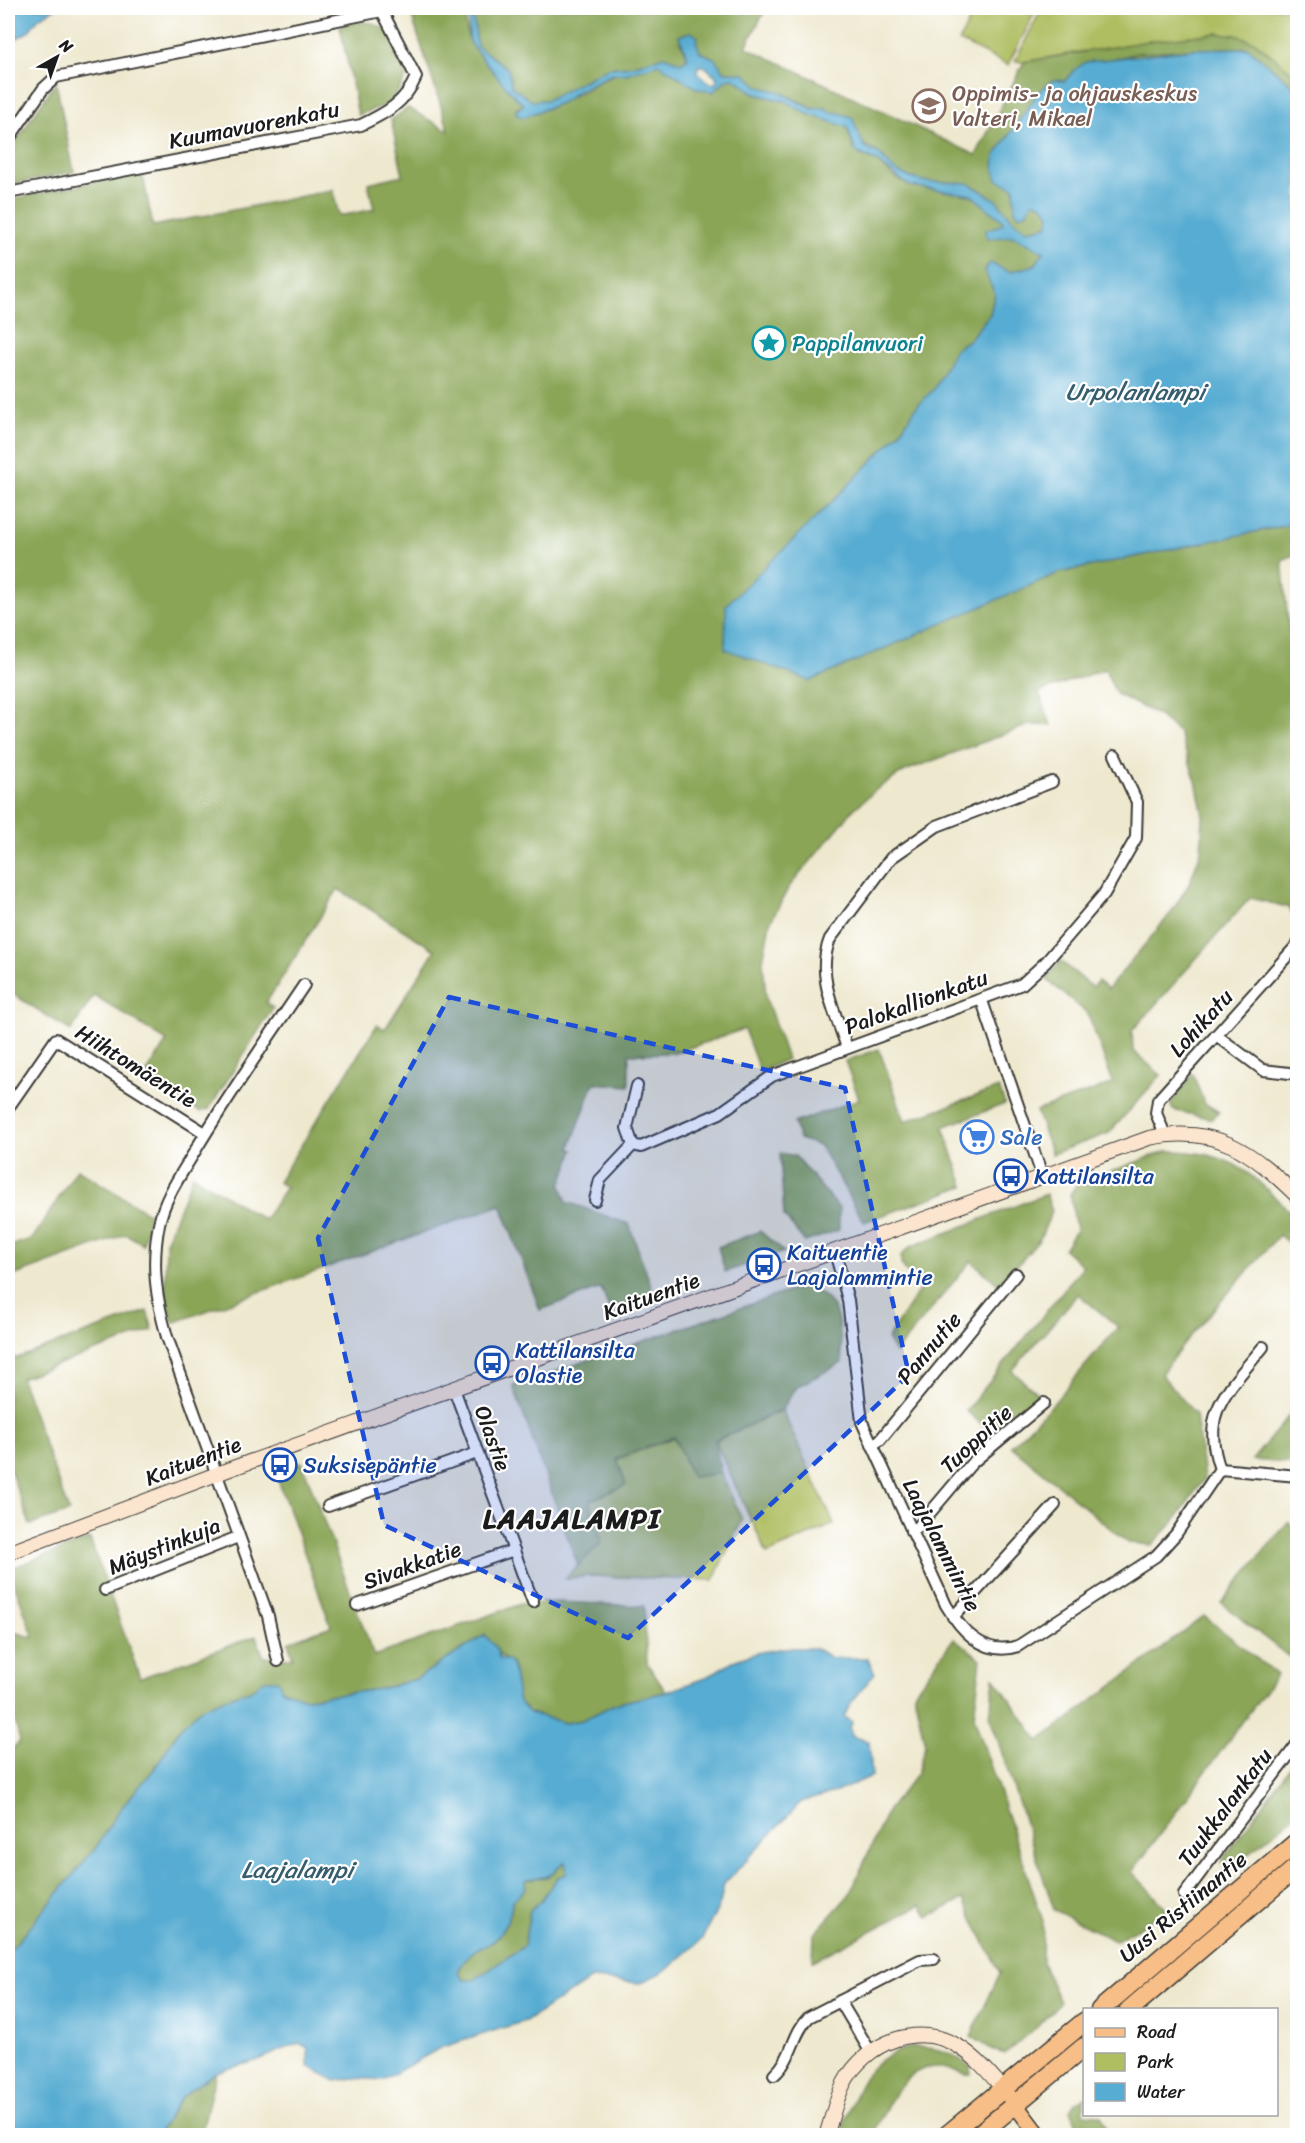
<svg xmlns="http://www.w3.org/2000/svg" width="1305" height="2143" font-family="Sriracha,sans-serif">
  <rect width="100%" height="100%" fill="#fff"/>
  <filter id="ink" filterUnits="userSpaceOnUse"><feTurbulence type="fractalNoise" baseFrequency=".0167" numOctaves="2"/><feDisplacementMap in="SourceGraphic" scale="12" xChannelSelector="R" yChannelSelector="G"/><feConvolveMatrix kernelMatrix="1 2 1 2 8 2 1 2 1" color-interpolation-filters="sRGB"/></filter>
  <filter id="wash" filterUnits="userSpaceOnUse"><feTurbulence type="fractalNoise" baseFrequency=".008" numOctaves="4" result="noise"/><feDisplacementMap in="SourceGraphic" scale="24" xChannelSelector="R" yChannelSelector="G"/><feGaussianBlur stdDeviation="1.35" result="paint"/><feColorMatrix in="noise" values="0 0 0 0 0 0 0 0 0 0 0 0 0 0 0 0 0 1.4 0 .05"/><feComposite in="paint" operator="in"/></filter>
  <g filter="url(#wash)">
    <rect width="100%" height="100%" fill="#eee8ce"/>
    <g fill="#aebe61" stroke="#656d3e" stroke-width="1.5">
      <polygon points="976,8 1037,8 1008,65 959,41"/>
      <polygon points="1042,8 1297,8 1297,89 1282,74 1084,51 1024,62 1015,61"/>
      <polygon points="782,1410 834,1524 767,1554 715,1441"/>
      <polygon points="674,1437 692,1477 721,1473 742,1520 713,1580 589,1576 564,1579 602,1542 589,1501 617,1459"/>
    </g>
    <g fill="#8aa557" stroke="#53603a" stroke-width="1.5">
      <path d="M 409,8 L 462,8 C 468,18 465,28 469,40 C 470,46 518,102 524,104 L 516,109 L 517,115 C 547,116 582,89 610,76 C 616,73 622,75 628,73 C 638,70 649,66 659,64 C 679,70 690,90 713,92 L 727,79 L 734,78 L 755,94 L 785,101 L 808,114 L 847,127 L 853,148 L 860,155 L 876,161 L 893,176 L 910,186 L 971,195 L 1002,220 L 1013,236 L 1044,252 L 1035,265 L 1010,272 L 991,264 L 995,294 L 990,314 L 969,340 L 955,349 L 934,389 L 917,406 L 900,432 L 833,501 L 810,681 L 1058,573 L 1297,523 L 1297,554 L 1282,560 L 1289,632 L 1298,646 L 1297,918 L 1287,907 L 1250,898 L 1132,1031 L 1133,1051 L 1161,1075 L 1109,1133 L 1052,1154 L 1036,1111 L 1113,1083 L 1088,1014 L 1046,979 L 1061,961 L 1092,987 L 1098,981 L 1108,989 L 1171,913 L 1189,884 L 1201,851 L 1203,816 L 1196,781 L 1179,733 L 1158,715 L 1116,694 L 1105,669 L 1039,692 L 1051,725 L 1029,725 L 905,771 L 877,789 L 853,810 L 789,887 L 770,923 L 763,961 L 766,998 L 787,1059 L 760,1072 L 744,1029 L 675,1053 L 629,1054 L 629,1086 L 594,1083 L 570,1148 L 574,1150 L 561,1185 L 567,1202 L 629,1224 L 655,1297 L 611,1314 L 601,1288 L 540,1310 L 501,1205 L 173,1323 L 165,1289 L 166,1240 L 193,1175 L 264,1220 L 286,1187 L 278,1182 L 377,1025 L 385,1029 L 435,950 L 338,889 L 266,1003 L 273,1008 L 209,1109 L 200,1112 L 144,1077 L 167,1041 L 94,995 L 71,1031 L 8,991 L 8,200 L 142,172 L 153,226 L 333,190 L 339,216 L 374,209 L 368,183 L 403,175 L 391,120 L 408,108 L 449,131 Z"/>
      <path d="M 467,8 L 766,8 L 746,47 L 976,155 L 1024,62 L 1148,41 L 1217,33 L 1236,35 L 1255,42 L 1297,76 L 1297,89 L 1248,48 L 1193,49 L 1137,53 L 1074,70 L 1065,81 L 1039,91 L 995,157 L 1014,187 L 1015,210 L 1033,201 L 1044,206 L 1050,215 L 1047,226 L 1027,230 L 1014,221 L 995,199 L 973,186 L 928,182 L 911,178 L 893,170 L 882,156 L 863,144 L 852,118 C 827,117 803,102 779,92 C 772,89 763,90 757,86 C 745,80 740,71 725,72 L 714,58 L 700,52 L 696,41 L 680,41 L 688,58 L 681,63 L 664,56 L 633,66 L 608,68 L 547,100 L 532,101 L 512,87 L 508,69 L 477,46 L 474,21 Z"/>
      <polygon points="359,22 372,23 388,30 407,60 406,78 391,103 358,115 340,26"/>
      <polygon points="56,82 74,172 8,185 8,153"/>
      <polygon points="879,1049 905,1121 999,1088 1005,1104 943,1127 964,1186 864,1222 820,1146 799,1139 794,1123 859,1099 845,1061"/>
      <polygon points="1193,1074 1204,1103 1219,1112 1212,1119 1173,1110 1170,1104"/>
      <path d="M 1166,1151 C 1234,1150 1252,1175 1297,1219 L 1298,1251 L 1279,1235 L 1188,1339 L 1161,1374 L 1196,1415 L 1204,1479 L 1173,1523 L 1152,1545 L 1128,1543 L 1011,1446 L 1052,1405 L 1118,1327 L 1078,1294 L 1012,1371 L 1039,1395 L 993,1434 L 966,1411 L 1083,1266 L 1064,1249 L 1076,1230 L 1070,1194 L 1077,1184 Z"/>
      <polygon points="780,1153 795,1156 839,1208 839,1230 805,1242 784,1216"/>
      <polygon points="77,1169 150,1214 143,1244 126,1234 8,1278 8,1247 33,1238"/>
      <polygon points="1046,1194 1052,1211 1040,1239 1000,1286 971,1261 895,1353 887,1339 920,1289 901,1264 901,1256 910,1247"/>
      <polygon points="760,1231 784,1252 725,1272 718,1247"/>
      <path d="M 804,1286 C 844,1299 839,1328 842,1363 L 796,1387 L 782,1410 L 715,1440 L 721,1473 L 692,1477 L 674,1437 L 617,1459 L 626,1485 L 589,1501 L 602,1542 L 578,1566 L 513,1386 Z"/>
      <polygon points="147,1311 153,1330 21,1378 69,1512 30,1525 8,1464 8,1341 14,1359"/>
      <polygon points="1297,1406 1297,1464 1252,1460"/>
      <path d="M 302,1462 L 374,1656 L 521,1604 L 558,1602 L 644,1606 L 647,1663 L 666,1692 L 615,1704 L 583,1720 L 565,1723 L 530,1713 L 519,1702 L 513,1667 C 500,1658 495,1647 485,1635 L 416,1679 L 380,1689 L 307,1698 L 282,1690 L 252,1690 L 223,1699 L 181,1727 L 155,1768 L 118,1812 L 98,1845 L 8,1953 L 8,1753 L 20,1741 L 8,1696 L 8,1630 L 34,1638 L 9,1569 L 90,1539 L 140,1678 L 256,1636 L 264,1657 L 293,1658 L 288,1642 L 331,1626 L 275,1472 Z"/>
      <polygon points="1288,1522 1298,1530 1297,1646 1289,1657 1221,1603"/>
      <polygon points="1204,1616 1277,1675 1132,1872 1168,1910 1115,1941 1054,1910 990,1717 994,1677 1039,1741"/>
      <polygon points="954,1638 981,1659 974,1717 1043,1921 1042,1963 1060,2002 1037,2027 1005,2054 993,2050 971,2036 1000,1973 963,1899 928,1917 921,1905 813,1961 814,1934 849,1895 888,1810 917,1773 925,1745 914,1693"/>
      <polygon points="1291,1765 1297,1765 1297,1814 1228,1871 1221,1862"/>
      <path d="M 565,1862 L 567,1873 L 556,1879 L 540,1902 L 530,1910 L 524,1946 L 474,1980 L 464,1980 L 458,1973 C 459,1967 470,1954 475,1950 C 479,1947 485,1947 489,1944 C 501,1937 512,1916 512,1902 L 525,1889 L 526,1881 C 534,1875 542,1880 550,1875 C 557,1871 557,1865 565,1862 Z"/>
      <path d="M 914,2047 C 936,2048 953,2051 970,2067 L 971,2074 C 959,2075 951,2067 940,2067 C 901,2065 888,2106 873,2135 L 840,2135 C 857,2093 862,2056 914,2047 Z"/>
      <polygon points="216,2072 201,2135 157,2136 181,2097"/>
      <polygon points="1084,2098 1084,2114 1101,2115 1110,2135 1081,2135 1071,2110 1076,2102"/>
    </g>
    <g fill="#56acd2" stroke="#396477" stroke-width="1.5" fill-rule="evenodd">
      <polygon points="8,8 56,8 39,18 28,32 12,41 8,47"/>
      <path d="M 462,8 L 467,8 L 474,21 L 477,46 L 508,69 L 512,87 L 532,101 L 547,100 L 608,68 L 633,66 L 664,56 L 681,63 L 688,58 L 679,36 L 691,32 L 698,37 L 696,41 L 700,52 L 714,58 L 725,72 L 744,73 L 759,87 L 777,91 L 812,109 L 826,108 L 831,113 L 835,112 L 852,117 L 863,144 L 870,151 L 877,152 L 894,170 L 911,178 L 928,182 L 968,183 L 995,199 L 1014,221 L 1027,230 L 1047,226 L 1050,215 L 1044,206 L 1033,201 L 1026,213 L 1018,215 L 1015,210 L 1014,187 L 997,180 L 994,169 L 995,156 L 1039,91 L 1053,80 L 1065,81 L 1074,70 L 1086,62 L 1193,49 L 1248,48 L 1297,89 L 1297,523 L 1058,573 L 810,681 L 725,649 L 726,605 L 833,501 L 900,432 L 917,406 L 934,389 L 955,349 L 969,340 L 990,314 L 995,294 L 984,270 L 990,263 L 1010,272 L 1035,265 L 1044,252 L 1013,236 L 987,239 L 986,230 L 1003,224 L 1002,220 L 971,195 L 910,186 L 876,161 L 856,152 L 847,127 L 808,114 L 785,101 L 755,94 L 734,78 L 727,79 L 713,92 L 696,88 L 659,64 L 626,74 L 612,74 L 578,91 L 563,102 L 522,118 L 515,112 L 524,104 C 517,102 476,51 469,41 L 469,20 ZM 698,66 L 704,66 L 716,76 L 717,82 L 712,84 L 697,73 Z"/>
      <path d="M 485,1635 L 496,1648 L 500,1659 L 508,1660 L 513,1667 L 519,1702 L 530,1713 L 565,1723 L 583,1720 L 615,1704 L 666,1692 L 705,1678 L 733,1661 L 756,1653 L 784,1648 L 815,1648 L 832,1658 L 867,1658 L 875,1673 L 851,1703 L 844,1717 L 852,1722 L 850,1729 L 853,1737 L 869,1741 L 872,1776 L 836,1792 L 801,1802 L 724,1884 L 720,1904 L 702,1939 L 668,1969 L 641,1983 L 591,1979 L 528,2020 L 440,2048 L 383,2080 L 354,2078 L 335,2081 L 308,2066 L 308,2048 L 299,2043 L 256,2061 L 216,2072 L 181,2097 L 157,2135 L 8,2135 L 8,1953 L 98,1845 L 118,1812 L 155,1768 L 181,1727 L 200,1709 L 223,1699 L 252,1690 L 264,1680 L 278,1680 L 282,1690 L 307,1698 L 380,1689 L 416,1679 ZM 565,1862 L 567,1873 L 556,1879 L 540,1902 L 530,1910 L 524,1946 L 474,1980 L 464,1980 L 458,1973 C 459,1967 470,1954 475,1950 C 479,1947 485,1947 489,1944 C 501,1936 512,1916 512,1902 L 525,1889 L 526,1881 C 534,1875 542,1880 550,1875 C 557,1871 557,1865 565,1862 Z"/>
    </g>
  </g>
  <g filter="url(#ink)">
    <g fill="none" stroke-linecap="round" stroke-linejoin="round">
      <defs>
        <g id="street">
          <polyline points="8,140 43,89 56,77 382,11"/>
          <path d="M 8,193 L 361,125 C 386,113 405,103 416,77 L 382,11"/>
          <polyline points="982,1001 1043,1178"/>
          <polyline points="1216,1035 1263,1070 1298,1074"/>
          <path d="M 847,1048 C 836,1013 815,976 830,939 L 891,858 L 937,826 L 1052,782"/>
          <polyline points="637,1086 627,1128 633,1145 641,1147 720,1113 772,1076 1022,984 1046,962 1104,894 1136,838 1137,802 1115,755"/>
          <polyline points="8,1108 56,1039 205,1133"/>
          <polyline points="1165,1135 1156,1113 1158,1100 1298,944"/>
          <polyline points="595,1200 600,1180 633,1145"/>
          <path d="M 835,1252 L 848,1300 L 862,1422 L 946,1605 C 962,1632 985,1657 1018,1646 L 1156,1556 L 1176,1534 L 1220,1469"/>
          <polyline points="454,1389 533,1602"/>
          <polyline points="872,1445 880,1440 1016,1274"/>
          <path d="M 1220,1469 C 1199,1411 1229,1390 1263,1347"/>
          <polyline points="1220,1469 1298,1476"/>
          <polyline points="328,1506 477,1453"/>
          <polyline points="911,1531 918,1527 972,1463 1044,1403"/>
          <polyline points="105,1590 238,1537"/>
          <polyline points="357,1605 514,1550"/>
          <polyline points="953,1617 1055,1505"/>
          <path d="M 278,1661 L 268,1616 L 167,1337 C 156,1298 151,1265 159,1224 C 165,1196 181,1175 195,1151 C 229,1094 267,1040 304,985"/>
          <polyline points="1184,1895 1298,1743"/>
          <polyline points="840,2001 870,2051"/>
          <path d="M 774,2075 C 793,2058 792,2034 809,2017 L 920,1960 L 934,1959"/>
        </g>
        <g id="secondary">
          <path d="M 8,1553 L 230,1469 L 1149,1138 C 1217,1124 1252,1152 1298,1197"/>
          <path d="M 826,2136 C 832,2118 836,2099 844,2083 C 866,2042 919,2020 961,2048 C 978,2059 991,2075 1004,2090"/>
        </g>
        <polyline id="primary" points="1008,2095 1039,2136"/>
        <g id="highway">
          <polyline points="1100,2010 1298,1841"/>
          <polyline points="1129,2010 1298,1866"/>
          <polyline points="946,2136 1084,2022"/>
          <polyline points="977,2136 1084,2047"/>
        </g>
      </defs>
      <use href="#street" stroke="#3c3b37" stroke-width="14"/>
      <use href="#secondary" stroke="#3c3b37" stroke-width="16"/>
      <use href="#primary" stroke="#3c3b37" stroke-width="18"/>
      <use href="#highway" stroke="#3c3b37" stroke-width="21"/>
      <use href="#street" stroke="#fff" stroke-width="10"/>
      <use href="#secondary" stroke="#fce5cf" stroke-width="14"/>
      <use href="#primary" stroke="#f7be87" stroke-width="15"/>
      <use href="#highway" stroke="#f7be87" stroke-width="18"/>
    </g>
  </g>
  <path fill="#1d4ed8" fill-opacity="0.2" stroke="#1d4ed8" stroke-width="4.5" stroke-dasharray="12 8" stroke-linejoin="round" d="M 449,997 L 845,1088 L 909,1375 L 628,1638 L 384,1525 L 318,1238 Z"/>
  <defs>
    <symbol id="school-ring" viewBox="-11 -11 22 22"><circle r="9.5" fill="#fff" stroke="#8d6e63" stroke-width="1.5"/><path d="M0-5L7-2L0 1L-7-2ZM-4 1L0 2.5L4 1V4Q0 6-4 4Z" fill="#8d6e63"/></symbol>
    <symbol id="sight-ring" viewBox="-11 -11 22 22"><circle r="9.5" fill="#fff" stroke="#0f9aa8" stroke-width="1.5"/><path d="M0-6L1.8-2.2L6-1.7L2.9 1.2L3.7 5.4L0 3.3L-3.7 5.4L-2.9 1.2L-6-1.7L-1.8-2.2Z" fill="#0f9aa8"/></symbol>
    <symbol id="supermarket-ring" viewBox="-11 -11 22 22"><circle r="9.5" fill="#fff" stroke="#3f7fe0" stroke-width="1.5"/><path d="M-6-5.5h2.5l.6 2H6L4.5 2H-2.5L-4.4-4H-6ZM-1.5 3.2a1.3 1.3 0 1 0 .1 0ZM3 3.2a1.3 1.3 0 1 0 .1 0Z" fill="#3f7fe0"/></symbol>
    <symbol id="bus-ring" viewBox="-11 -11 22 22"><circle r="9.5" fill="#fff" stroke="#1a4fb4" stroke-width="1.5"/><path d="M-5-6H5V4H4V6H2V4H-2V6H-4V4H-5ZM-3.5-4V0h7V-4ZM-3.5 1.2v1.5H-2V1.2ZM2 1.2v1.5H3.5V1.2Z" fill="#1a4fb4"/></symbol>
  </defs>
  <g fill-rule="evenodd">
    <use href="#school-ring" x="910" y="87" width="38" height="38"/>
    <use href="#sight-ring" x="750" y="324" width="38" height="38"/>
    <use href="#supermarket-ring" x="958" y="1118" width="38" height="38"/>
    <use href="#bus-ring" x="992" y="1157" width="38" height="38"/>
    <use href="#bus-ring" x="745" y="1246" width="38" height="38"/>
    <use href="#bus-ring" x="473" y="1344" width="38" height="38"/>
    <use href="#bus-ring" x="261" y="1446" width="38" height="38"/>
  </g>
  <g text-anchor="middle" dominant-baseline="central" stroke-width="4.5" stroke-linejoin="round" paint-order="stroke">
    <g font-size="22" fill="#785e54" stroke="#fff" text-anchor="start">
      <text x="952" y="93">Oppimis- ja ohjauskeskus<tspan x="952" dy="25">Valteri, Mikael</tspan></text>
    </g>
    <g font-size="22" fill="#1c1c1c" stroke="#fff">
      <text transform="translate(254 125) rotate(-11)">Kuumavuorenkatu</text>
      <text transform="translate(916 1002) rotate(-20)">Palokallionkatu</text>
      <text transform="translate(1201 1023) rotate(-48)">Lohikatu</text>
      <text transform="translate(136 1066) rotate(32)">Hiihtomäentie</text>
      <text transform="translate(651 1296) rotate(-20)">Kaituentie</text>
      <text transform="translate(929 1348) rotate(-50)">Pannutie</text>
      <text transform="translate(493 1438) rotate(70)">Olastie</text>
      <text transform="translate(976 1439) rotate(-43)">Tuoppitie</text>
      <text transform="translate(193 1461) rotate(-21)">Kaituentie</text>
      <text transform="translate(942 1545) rotate(63)">Laajalammintie</text>
      <text transform="translate(164 1546) rotate(-22)">Mäystinkuja</text>
      <text transform="translate(412 1565) rotate(-20)">Sivakkatie</text>
      <text transform="translate(1225 1807) rotate(-53)">Tuukkalankatu</text>
      <text transform="translate(1183 1907) rotate(-40)">Uusi Ristiinantie</text>
    </g>
    <g font-size="22" fill="#0d838f" stroke="#fff" text-anchor="start">
      <text x="792" y="343">Pappilanvuori</text>
    </g>
    <g font-size="22" fill="#366cbe" stroke="#fff" text-anchor="start">
      <text x="1000" y="1137">Sale</text>
    </g>
    <g font-size="22" fill="#164399" stroke="#fff" text-anchor="start">
      <text x="1034" y="1176">Kattilansilta</text>
      <text x="787" y="1252">Kaituentie<tspan x="787" dy="25">Laajalammintie</tspan></text>
      <text x="515" y="1350">Kattilansilta<tspan x="515" dy="25">Olastie</tspan></text>
      <text x="303" y="1465">Suksisepäntie</text>
    </g>
    <g font-size="24" font-style="italic" fill="#365d6e" stroke="#fff">
      <text x="1135" y="392">Urpolanlampi</text>
      <text x="297" y="1870">Laajalampi</text>
    </g>
    <g font-size="28" font-weight="bold" letter-spacing="1.5" fill="#1c1c1c" stroke="#fff">
      <text x="572" y="1518">LAAJALAMPI</text>
    </g>
  </g>
  <rect width="1305" height="2143" fill="none" stroke="#fff" stroke-width="30"/>
  <rect x="1083" y="2008" width="195" height="108" fill="#ffffff" stroke="#a4a4a4" stroke-width="1.5"/>
  <rect x="1095" y="2028" width="30" height="9" fill="#f7be87" stroke="#a4a4a4" stroke-width="1.5"/>
  <text x="1137" y="2038" font-size="18" fill="#1c1c1c">Road</text>
  <rect x="1095" y="2053" width="30" height="18" fill="#aebe61" stroke="#a4a4a4" stroke-width="1.5"/>
  <text x="1137" y="2068" font-size="18" fill="#1c1c1c">Park</text>
  <rect x="1095" y="2083" width="30" height="18" fill="#56acd2" stroke="#a4a4a4" stroke-width="1.5"/>
  <text x="1137" y="2098" font-size="18" fill="#1c1c1c">Water</text>
  <g transform="translate(57 57) rotate(40)" stroke="#ffffff" stroke-width="4.5" paint-order="stroke">
  <path d="M0-4.5L10 22L0 15L-10 22Z" fill="#1c1c1c"/>
  <text y="-9" font-size="16" font-weight="bold" text-anchor="middle" fill="#1c1c1c">N</text>
  </g>
</svg>
